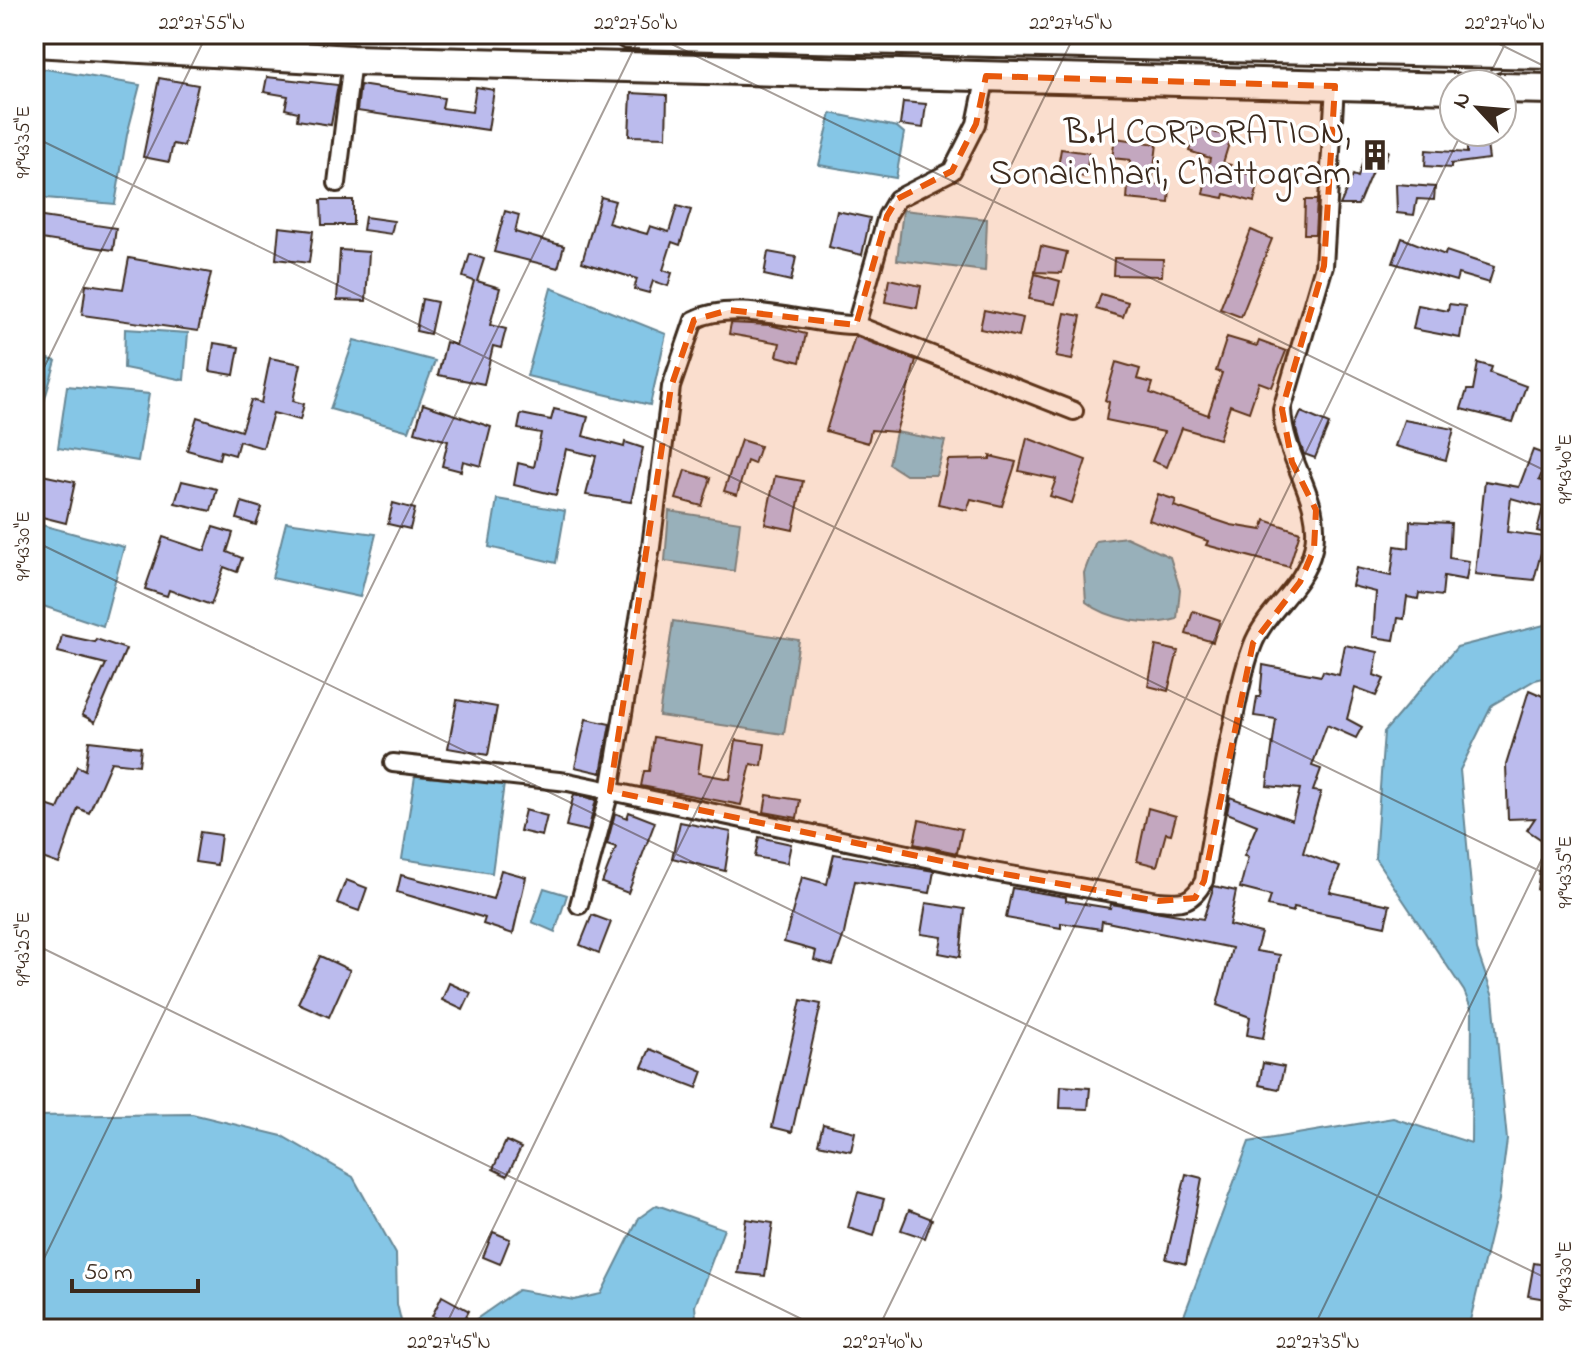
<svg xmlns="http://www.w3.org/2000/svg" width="1586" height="1363" font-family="'Indie Flower',sans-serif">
  <rect width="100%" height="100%" fill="#fff"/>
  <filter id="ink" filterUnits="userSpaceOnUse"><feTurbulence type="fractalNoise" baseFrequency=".0125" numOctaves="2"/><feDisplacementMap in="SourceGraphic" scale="16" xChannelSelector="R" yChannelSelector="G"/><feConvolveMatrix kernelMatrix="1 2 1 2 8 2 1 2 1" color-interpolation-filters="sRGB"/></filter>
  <g filter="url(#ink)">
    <g fill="#85c6e6" stroke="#678896" stroke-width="2">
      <polygon points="34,67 140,85 127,135 115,204 34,197"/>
      <polygon points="831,113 897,127 904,133 896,178 819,165"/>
      <polygon points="903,210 987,219 985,271 897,260"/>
      <polygon points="551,288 666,334 650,405 527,376"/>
      <polygon points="125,329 188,333 184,380 124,368"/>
      <polygon points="354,340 435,361 409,431 330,409"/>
      <polygon points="34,355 56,361 38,422 34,421"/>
      <polygon points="67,386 149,394 138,461 58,448"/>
      <polygon points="896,432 945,441 936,475 906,475 889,464"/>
      <polygon points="497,499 565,511 556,563 489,547"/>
      <polygon points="669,511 740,522 734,571 665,561"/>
      <polygon points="286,522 376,534 360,597 272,578"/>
      <polygon points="34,523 124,547 103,626 34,603"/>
      <path d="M 1126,537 L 1170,557 L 1180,589 L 1177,619 C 1150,627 1109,620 1086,602 L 1084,573 L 1096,541 Z"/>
      <polygon points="673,621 799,640 784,734 659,716"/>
      <polygon points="1552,623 1552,676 1535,680 1492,705 1460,770 1477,950 1493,997 1507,1140 1499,1200 1468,1329 1179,1329 1249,1142 1393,1118 1471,1143 1472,1011 1464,991 1375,858 1384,732 1457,647"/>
      <polygon points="415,776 504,784 492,873 402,859"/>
      <polygon points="544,888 567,895 555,932 532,922"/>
      <polygon points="192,1114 282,1136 353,1177 396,1254 397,1304 403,1329 34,1329 34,1116"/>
      <polygon points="657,1205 724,1229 695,1306 697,1329 462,1329 518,1290 574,1300 601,1294 639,1218"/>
    </g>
    <g fill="#bbbbed" stroke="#3b2a1e" stroke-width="2">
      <polygon points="267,77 338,85 331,125 297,120 298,112 285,109 288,96 264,92"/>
      <polygon points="159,78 198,85 184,146 173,144 169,162 143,157"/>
      <polygon points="360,85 444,98 442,108 472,112 476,87 494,90 488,130 357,111"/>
      <polygon points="631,93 667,95 666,137 629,136"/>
      <polygon points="903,102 926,104 923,128 900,125"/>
      <polygon points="1196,127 1231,137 1223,163 1231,165 1230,169 1260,177 1254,202 1225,194 1224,198 1203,194 1210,158 1189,151"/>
      <polygon points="1115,138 1157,144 1152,184 1170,186 1169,203 1127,199 1130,160 1112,158"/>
      <polygon points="1368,145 1388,151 1383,166 1375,164 1358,205 1340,205 1353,175 1358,177"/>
      <polygon points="1487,145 1489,159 1451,164 1451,168 1425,166 1426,150 1467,153 1467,147"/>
      <polygon points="1061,149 1089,153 1086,177 1057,173"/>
      <polygon points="1396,184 1435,187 1434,200 1417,199 1414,215 1397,213"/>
      <polygon points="601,197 615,201 608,223 647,234 650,226 669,232 677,206 691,210 680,245 672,242 663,270 672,273 668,286 653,281 649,293 634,289 637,279 582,262"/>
      <polygon points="321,200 353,200 353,225 322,225"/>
      <polygon points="1305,200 1317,200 1315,234 1304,234"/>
      <polygon points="505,211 519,215 515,232 564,246 558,268 494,252"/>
      <polygon points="837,211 870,218 862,255 829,247"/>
      <polygon points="36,216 116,228 113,250 34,238"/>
      <polygon points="365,217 394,221 391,234 363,230"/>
      <polygon points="279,227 313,231 309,263 276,259"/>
      <polygon points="1251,230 1272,239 1241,317 1220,309"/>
      <polygon points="1402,238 1445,255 1446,251 1494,267 1489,283 1458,274 1456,281 1393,263"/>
      <polygon points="1041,246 1067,252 1062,273 1035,272"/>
      <polygon points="340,250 369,252 366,301 337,300"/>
      <polygon points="768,252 796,257 791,281 764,275"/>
      <polygon points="470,254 484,259 477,281 500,288 490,325 506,329 501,348 493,346 484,384 438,375 446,342 456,345 474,281 463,277"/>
      <polygon points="129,258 211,273 198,331 82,315 86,284 123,289"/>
      <polygon points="1114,258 1163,259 1162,276 1113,275"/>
      <polygon points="1035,274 1060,281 1055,304 1029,299"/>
      <polygon points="889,279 921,286 917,308 885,302"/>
      <polygon points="1101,294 1128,302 1123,317 1096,309"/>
      <polygon points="422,299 437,302 430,334 416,331"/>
      <polygon points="1449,304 1465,306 1460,338 1413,329 1418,305 1448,311"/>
      <polygon points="984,310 1023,318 1019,337 980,329"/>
      <polygon points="1065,313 1081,316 1072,360 1056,357"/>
      <polygon points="731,323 770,325 806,334 800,362 777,356 780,343 729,334"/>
      <polygon points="855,336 916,360 896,432 871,430 868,443 826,431"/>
      <polygon points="1227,337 1257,346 1259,341 1286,351 1272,387 1259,382 1249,412 1230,405 1219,439 1182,428 1167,467 1152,461 1164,432 1106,420 1109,402 1105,400 1116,362 1140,369 1137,379 1153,383 1150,393 1208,415 1222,373 1216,371"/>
      <polygon points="214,343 239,347 234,375 210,371"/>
      <polygon points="270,358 301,364 293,401 304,404 300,420 273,413 263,448 239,441 235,455 221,451 219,459 187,450 197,417 241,431 251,400 261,403"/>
      <polygon points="1478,363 1492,367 1490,373 1526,386 1513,422 1461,409 1467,390 1473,390"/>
      <polygon points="423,404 491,427 481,466 463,461 461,471 442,466 448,441 415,432"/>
      <polygon points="554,409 588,417 583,436 624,447 625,442 643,448 631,502 586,495 596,456 566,449 556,495 514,485 518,463 534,467 541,433 518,429 521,414 551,420"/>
      <polygon points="1301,412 1329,424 1315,458 1304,454 1300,443 1295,426"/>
      <polygon points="1404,420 1454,429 1446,460 1395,446"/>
      <polygon points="1027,438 1086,460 1072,503 1050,496 1056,479 1019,471"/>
      <polygon points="741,440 760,446 754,464 747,461 737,495 724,491"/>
      <polygon points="1533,450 1549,456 1539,480 1552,484 1552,535 1537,531 1543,507 1511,498 1507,532 1545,537 1534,580 1475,574 1485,481 1519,487"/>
      <polygon points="990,456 1016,462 1002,506 971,499 967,510 938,504 948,460 990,459"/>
      <polygon points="685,470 711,478 702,506 676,499"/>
      <polygon points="42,475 75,482 66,523 34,515"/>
      <polygon points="775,476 803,481 793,530 765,524"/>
      <polygon points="182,481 217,489 211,511 175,503"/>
      <polygon points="1158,494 1176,500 1174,506 1231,525 1262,530 1265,520 1300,532 1289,567 1206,545 1208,541 1149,520"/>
      <polygon points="242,502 262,508 256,525 237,519"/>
      <polygon points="393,503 415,509 410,529 388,524"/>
      <polygon points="1410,521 1451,523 1449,558 1469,561 1466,580 1444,576 1442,596 1419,593 1418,599 1407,597 1404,619 1398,618 1394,640 1373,637 1376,592 1352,586 1356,568 1391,576 1395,546 1409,548"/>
      <polygon points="213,527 233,533 227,552 242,558 237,572 224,567 211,605 169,590 167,596 145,589 163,537 205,551"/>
      <polygon points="1193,611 1220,620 1213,642 1186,634"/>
      <polygon points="62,635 95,642 96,639 126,649 95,722 82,715 106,664 58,652"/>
      <polygon points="1345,645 1378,652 1374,675 1384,679 1376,696 1355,688 1347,719 1362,727 1356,738 1327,725 1312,766 1321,769 1313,791 1321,792 1303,853 1340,867 1330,892 1390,905 1385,926 1294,907 1293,912 1268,906 1271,896 1240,888 1248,857 1244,856 1257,825 1227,813 1230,797 1292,820 1300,789 1267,786 1276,719 1254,716 1257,697 1260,697 1263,665 1321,676 1323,671 1339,675"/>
      <polygon points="1156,646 1178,651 1168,691 1148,686"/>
      <polygon points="1529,690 1552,700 1552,729 1546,750 1552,791 1545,792 1552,824 1542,840 1527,830 1535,818 1508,819 1506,765"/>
      <polygon points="457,700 497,707 488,755 448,748"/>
      <polygon points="586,719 610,724 601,773 575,767"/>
      <polygon points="654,737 702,745 698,773 730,779 736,740 765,744 762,766 751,764 741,805 641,786 644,771 649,771"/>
      <polygon points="89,741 141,747 139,765 111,762 89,813 78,808 59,864 34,855 34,840 46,805 58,809 77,766 85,770"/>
      <polygon points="574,794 596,800 588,831 566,826"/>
      <polygon points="767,795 800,800 797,818 764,812"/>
      <polygon points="1148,808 1176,816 1171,834 1166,833 1157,866 1137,861"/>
      <polygon points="525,810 547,816 542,836 520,831"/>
      <polygon points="629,812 655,822 628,893 602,883 616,847 607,844 615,813 627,818"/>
      <polygon points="919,820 962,829 957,853 914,844"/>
      <polygon points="680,822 731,832 725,871 672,858"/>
      <polygon points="200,832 221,835 217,865 195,862"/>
      <polygon points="759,837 791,844 787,863 755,857"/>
      <polygon points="1544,842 1552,843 1552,892 1537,890"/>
      <polygon points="834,854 934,871 930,893 855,881 844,934 833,965 814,960 816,951 784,942 802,877 827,884"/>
      <polygon points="501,870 526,877 513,934 483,924 485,918 397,892 401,875 493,899"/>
      <polygon points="346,880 367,888 359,911 337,903"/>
      <polygon points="1214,886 1236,891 1229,925 1261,933 1256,951 1280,955 1263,1038 1247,1035 1250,1017 1217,1005 1232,948 1102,921 1101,929 1061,923 1061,928 1006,918 1012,888 1066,897 1066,901 1110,908 1111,904 1203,919"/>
      <polygon points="926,903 965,909 960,957 939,953 942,937 921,934"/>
      <polygon points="592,915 611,922 599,953 580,945"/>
      <polygon points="320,956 350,970 329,1017 298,1003"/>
      <polygon points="449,983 471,993 463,1010 442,1000"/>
      <polygon points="801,1000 821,1004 792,1132 772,1127"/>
      <polygon points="650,1049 703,1071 697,1088 642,1067"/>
      <polygon points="1263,1063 1284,1067 1279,1089 1259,1085"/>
      <polygon points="1061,1086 1090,1088 1088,1109 1060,1108"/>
      <polygon points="823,1124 855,1132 851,1151 818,1144"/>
      <polygon points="506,1141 521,1148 507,1176 493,1169"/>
      <polygon points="1186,1174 1202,1178 1186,1264 1166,1259"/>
      <polygon points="858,1192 884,1199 874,1236 848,1228"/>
      <polygon points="909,1210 932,1219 925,1238 901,1230"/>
      <polygon points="746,1219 773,1223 765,1276 738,1273"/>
      <polygon points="493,1232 510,1239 500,1264 483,1257"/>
      <polygon points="1534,1263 1552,1266 1552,1300 1528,1296"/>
      <polygon points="442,1296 469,1311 459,1329 432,1316"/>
    </g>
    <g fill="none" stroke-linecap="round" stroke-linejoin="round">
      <defs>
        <g id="street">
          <polyline points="337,183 352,60"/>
          <polyline points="856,325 1074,411"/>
          <path d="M 393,763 L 568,782 L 993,872 L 1158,901 C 1183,903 1192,903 1204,881 C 1210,836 1220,793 1228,748 C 1235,715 1240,679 1252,647 C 1265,610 1304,589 1313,549 C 1325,500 1284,462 1282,409 L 1324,266 L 1335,86"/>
          <path d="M 579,905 L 610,791 L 651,547 L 671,387 L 694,320 C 735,298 808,325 856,325 L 887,216 L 897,199 L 952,171 L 976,124 L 986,76"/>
        </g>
        <g id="highway">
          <polyline points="628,34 1552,54"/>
          <polyline points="34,42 352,60 1454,88"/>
          <polyline points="1502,88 1552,89"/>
        </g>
      </defs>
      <use href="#street" stroke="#3b2a1e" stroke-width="22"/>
      <use href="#highway" stroke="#3b2a1e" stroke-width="34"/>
      <use href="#street" stroke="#fff" stroke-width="16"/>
      <use href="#highway" stroke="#fff" stroke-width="28"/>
    </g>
  </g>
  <path fill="#e8590c" fill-opacity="0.2" stroke="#e8590c" stroke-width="6" stroke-dasharray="16 10" stroke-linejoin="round" d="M 986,76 L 1335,86 L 1324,266 L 1282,409 L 1292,462 L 1316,510 L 1314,549 L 1300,582 L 1253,643 L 1204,881 L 1195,898 L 1158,901 L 993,872 L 610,791 L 671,387 L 694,320 L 729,310 L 856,325 L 887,216 L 897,199 L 952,171 L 976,124 Z"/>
  <path fill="none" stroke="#3b2a1e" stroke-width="2" stroke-opacity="0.45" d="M 651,34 L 1552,474M 1479,34 L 1552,70M 1485,84 L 1510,34M 34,137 L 1552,877M 34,388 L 207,34M 34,541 L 1552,1281M 34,944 L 822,1329M 34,1279 L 641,34M 444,1329 L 1075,34M 878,1329 L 1462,132M 1313,1329 L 1552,838"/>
  <defs>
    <symbol id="building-bare" viewBox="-9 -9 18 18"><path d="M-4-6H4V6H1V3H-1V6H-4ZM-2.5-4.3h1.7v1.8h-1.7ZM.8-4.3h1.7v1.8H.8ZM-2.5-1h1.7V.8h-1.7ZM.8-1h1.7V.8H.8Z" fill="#3b2a1e" stroke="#fff" stroke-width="2.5" paint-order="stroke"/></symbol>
  </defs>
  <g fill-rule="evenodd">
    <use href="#building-bare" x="1353" y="133" width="44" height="44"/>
  </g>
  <g text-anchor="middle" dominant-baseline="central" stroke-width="7" stroke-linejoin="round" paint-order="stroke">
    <g font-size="36" fill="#3b2a1e" stroke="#fff" text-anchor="end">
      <text x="1351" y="134">B.H CORPORATION,<tspan x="1351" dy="41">Sonaichhari, Chattogram</tspan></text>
    </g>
  </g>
  <rect width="1586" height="1363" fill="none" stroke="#fff" stroke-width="88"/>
  <g transform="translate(1478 108) rotate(296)"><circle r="38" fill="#ffffff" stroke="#b1aaa5" stroke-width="2"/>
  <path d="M0-6L14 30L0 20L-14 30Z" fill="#3b2a1e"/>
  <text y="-12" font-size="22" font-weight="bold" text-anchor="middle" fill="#3b2a1e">N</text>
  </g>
  <path d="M72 1279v12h126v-12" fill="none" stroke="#3b2a1e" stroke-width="4"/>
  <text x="84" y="1279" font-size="24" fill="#3b2a1e" stroke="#ffffff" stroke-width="6" paint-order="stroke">50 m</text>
  <rect x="44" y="44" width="1498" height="1275" fill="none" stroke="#3b2a1e" stroke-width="3"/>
  <g font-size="20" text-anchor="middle" fill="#3b2a1e">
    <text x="202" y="29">22°27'55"N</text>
    <text x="636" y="29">22°27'50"N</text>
    <text x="1071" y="29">22°27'45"N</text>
    <text x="1505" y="29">22°27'40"N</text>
    <text transform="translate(22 142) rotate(-90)" y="7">91°43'35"E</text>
    <text transform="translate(1564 469) rotate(-90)" y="7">91°43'40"E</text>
    <text transform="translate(22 546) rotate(-90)" y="7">91°43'30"E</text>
    <text transform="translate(1564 872) rotate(-90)" y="7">91°43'35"E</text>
    <text transform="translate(22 949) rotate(-90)" y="7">91°43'25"E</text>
    <text transform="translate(1564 1276) rotate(-90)" y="7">91°43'30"E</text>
    <text x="449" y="1348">22°27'45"N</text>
    <text x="883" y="1348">22°27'40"N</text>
    <text x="1318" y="1348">22°27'35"N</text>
  </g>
</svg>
